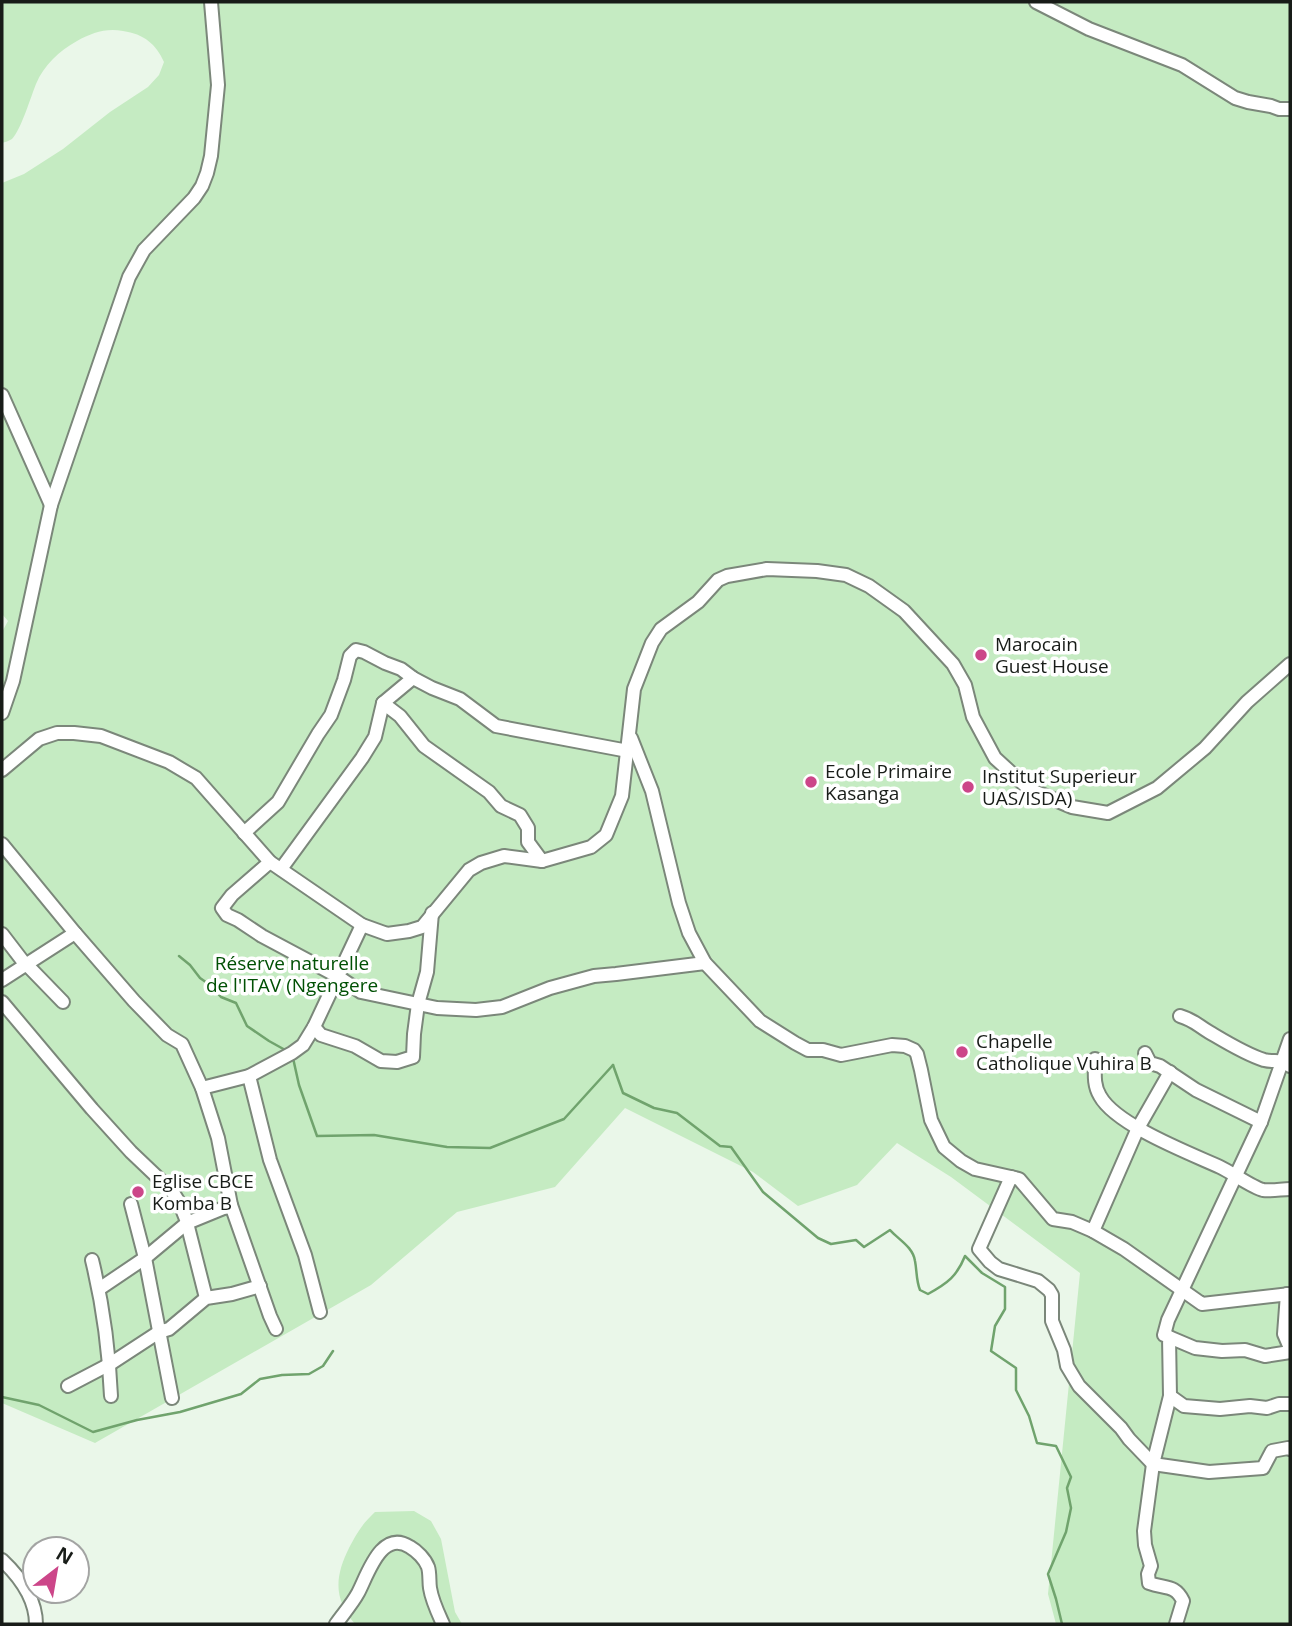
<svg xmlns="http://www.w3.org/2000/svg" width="1292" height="1626" font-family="'Open Sans',sans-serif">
  <rect width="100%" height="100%" fill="#eaf7e9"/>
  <g fill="#c5ebc2">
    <path d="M 2,2 L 1290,2 L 1290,1624 L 1056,1624 L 1048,1594 L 1080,1273 L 951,1177 L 897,1143 L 857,1185 L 798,1206 L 753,1172 L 625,1108 L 555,1187 L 457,1212 L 371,1285 L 95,1443 L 2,1403 L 2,632 L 8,621 L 2,614 L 2,183 L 24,174 L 63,149 L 110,112 L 148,87 L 159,75 L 164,62 C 156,44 144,34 123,31 C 105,28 92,33 77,41 C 59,51 44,65 36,84 C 31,96 21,130 12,139 C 9,141 5,142 2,143 Z"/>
    <path d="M 414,1511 L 431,1521 L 441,1539 L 455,1612 L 462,1624 L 355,1624 C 333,1599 335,1576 349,1548 C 357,1533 362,1524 375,1512 Z"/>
  </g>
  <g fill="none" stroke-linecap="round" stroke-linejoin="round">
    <g stroke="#70a36d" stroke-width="2.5">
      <polyline points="179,956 190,965 200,978 210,985 221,997 236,1003 247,1026 269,1041 287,1051"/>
      <polyline points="293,1058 299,1085 317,1136 374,1135 447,1147 490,1148 564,1119 613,1065"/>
      <path d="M 613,1065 L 623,1093 L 654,1108 L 677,1113 L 720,1146 L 731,1147 L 763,1192 L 818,1238 L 831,1244 L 856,1240 L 864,1247 L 890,1230 C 899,1240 913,1247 915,1261 C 917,1271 916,1280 920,1290 L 928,1294 C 948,1283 957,1276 965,1256 L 982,1273 L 1005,1287 L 1005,1309 L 995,1326 L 991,1351 L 1016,1368 L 1016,1390 L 1029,1416 L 1037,1443 L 1056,1446 L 1071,1477 L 1067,1488 L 1071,1508 L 1066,1532 L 1048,1574 L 1056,1599 L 1062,1624"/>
      <polyline points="2,1397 39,1405 93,1432 137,1420 180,1412 241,1394 260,1379 282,1375 309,1374 323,1366 333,1351"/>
    </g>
    <defs>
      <g id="minor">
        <polyline points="1036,2 1089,29 1182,65 1235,98 1248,102 1271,106 1279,109 1290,109"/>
        <polyline points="2,395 51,505"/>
        <polyline points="383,703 400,716 424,746 489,792 501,806 520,815 528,828 528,842 542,861"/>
        <polyline points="2,713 13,681 51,505 129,277 144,250 194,198 202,186 207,173 211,156 218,85 211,2"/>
        <polyline points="631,738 652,791 679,903 689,933 705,963 760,1021 795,1043 808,1050 823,1050 841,1055 892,1045 905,1046 914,1050 917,1054 921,1070 931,1120 944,1147 961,1161 975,1169 1019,1179 1053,1219 1072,1222 1093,1231 1124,1249 1202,1304 1290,1294"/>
        <polyline points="2,770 39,739 57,733 74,733 101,736 169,762 196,778 270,862 362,925 387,934 409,931 422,927 469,870 481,863 504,856 542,861 591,847 606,835 622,796 634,689 652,643 661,629 698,602 718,580 727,576 767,569 817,571 846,575 869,586 904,611 953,664 965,685 973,717 995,758 1029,789 1072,807 1108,813 1157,788 1205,748 1247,702 1290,664"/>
        <polyline points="244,833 278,802 318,734 331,715 344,680 350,656 356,650 364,652 385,663 401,669 413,678 432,688 460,699 496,726 628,751"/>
        <polyline points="2,844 75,933 134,1001 167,1035 182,1044 202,1088 218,1138 231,1205 270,1316 276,1329"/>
        <polyline points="270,862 232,895 222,908 227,915 238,920 262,936 337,976 361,992 437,1008 476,1010 502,1007 550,988 594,976 616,974 705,963"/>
        <polyline points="281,869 362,758 375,737 383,703 413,678"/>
        <polyline points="2,934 25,964 30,968 63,1002"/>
        <polyline points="2,980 75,933"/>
        <polyline points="2,1002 92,1109 131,1152 172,1191 180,1204 186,1219 206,1298"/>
        <path d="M 1180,1016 C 1194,1020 1197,1025 1209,1032 C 1226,1042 1245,1054 1264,1060 C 1276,1063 1278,1058 1290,1066"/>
        <polyline points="314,1027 321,1035 355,1046 381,1061 397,1062 413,1057 414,1034 418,1004 427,972 432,913"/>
        <polyline points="1145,1053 1150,1063 1160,1066 1196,1090 1261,1122"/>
        <path d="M 1095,1059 C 1095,1072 1093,1085 1100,1096 C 1116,1125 1189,1153 1220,1167 C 1231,1172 1253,1188 1263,1190 C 1272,1191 1282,1189 1290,1189"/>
        <polyline points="249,1076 270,1160 305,1255 320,1312"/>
        <polyline points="202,1088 249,1076 292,1053 303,1045 314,1027 362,925"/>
        <polyline points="1011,1177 979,1249 990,1262 999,1269 1038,1281 1049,1290 1052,1295 1052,1321 1064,1350 1067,1366 1079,1386 1121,1428 1129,1439 1153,1464 1209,1472 1263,1468 1272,1451 1288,1448 1290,1449"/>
        <polyline points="131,1204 145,1258 172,1398"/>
        <polyline points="1093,1231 1138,1128 1170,1072"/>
        <path d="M 92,1260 C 103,1305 109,1351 111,1396"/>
        <polyline points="99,1289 145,1258 187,1223 231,1205"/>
        <polyline points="1287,1294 1284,1334 1290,1348"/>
        <polyline points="1169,1337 1195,1348 1222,1351 1245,1350 1265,1356 1290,1352"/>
        <polyline points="68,1386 110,1364 159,1332 169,1329 206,1298 232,1294 260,1286"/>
        <polyline points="1170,1396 1184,1406 1220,1409 1250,1406 1267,1408 1279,1404 1290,1404"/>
        <path d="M 2,1560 C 20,1577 36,1599 36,1624"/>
        <path d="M 336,1624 C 343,1614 352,1604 358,1593 C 368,1574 381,1529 410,1547 C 417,1551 425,1559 428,1567 C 430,1573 429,1582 430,1588 C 432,1601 438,1613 443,1624"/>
        <path d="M 1176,1624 L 1183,1601 C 1175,1584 1165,1589 1149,1583 L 1148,1574 L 1151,1566 L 1145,1545 L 1144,1531 L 1153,1464 L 1170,1396 L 1169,1337 L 1164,1335 L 1168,1320 L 1261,1122 L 1290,1039"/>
      </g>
    </defs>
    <use href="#minor" stroke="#7b877a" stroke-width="16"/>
    <use href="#minor" stroke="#fff" stroke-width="12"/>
  </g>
  <g fill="#cc4689" stroke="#fff" stroke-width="2.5">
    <circle cx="981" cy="655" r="7"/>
    <circle cx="811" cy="782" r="7"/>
    <circle cx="968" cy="787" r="7"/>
    <circle cx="962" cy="1052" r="7"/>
    <circle cx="138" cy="1192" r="7"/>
  </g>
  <g text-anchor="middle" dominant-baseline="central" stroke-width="7" stroke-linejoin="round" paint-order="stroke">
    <g font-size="19" fill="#181c18" stroke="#fff" text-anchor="start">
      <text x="995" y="644">Marocain<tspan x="995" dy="22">Guest House</tspan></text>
      <text x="825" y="771">Ecole Primaire<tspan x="825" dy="22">Kasanga</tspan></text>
      <text x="982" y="776">Institut Superieur<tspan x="982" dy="22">UAS/ISDA)</tspan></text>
      <text x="976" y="1041">Chapelle<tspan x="976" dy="22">Catholique Vuhira B</tspan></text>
      <text x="152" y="1181">Eglise CBCE<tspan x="152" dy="22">Komba B</tspan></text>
    </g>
    <g font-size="19" fill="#005004" stroke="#fff">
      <text x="292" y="963">Réserve naturelle<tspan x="292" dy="22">de l'ITAV (Ngengere</tspan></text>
    </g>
  </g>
  <rect width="1292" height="1626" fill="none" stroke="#181c18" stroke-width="7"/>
  <g transform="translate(56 1570) rotate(31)"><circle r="33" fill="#ffffff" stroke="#a3a4a3" stroke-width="2"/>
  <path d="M0-5L12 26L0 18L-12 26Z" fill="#cc4689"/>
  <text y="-10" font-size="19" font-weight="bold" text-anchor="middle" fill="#181c18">N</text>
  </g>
</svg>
